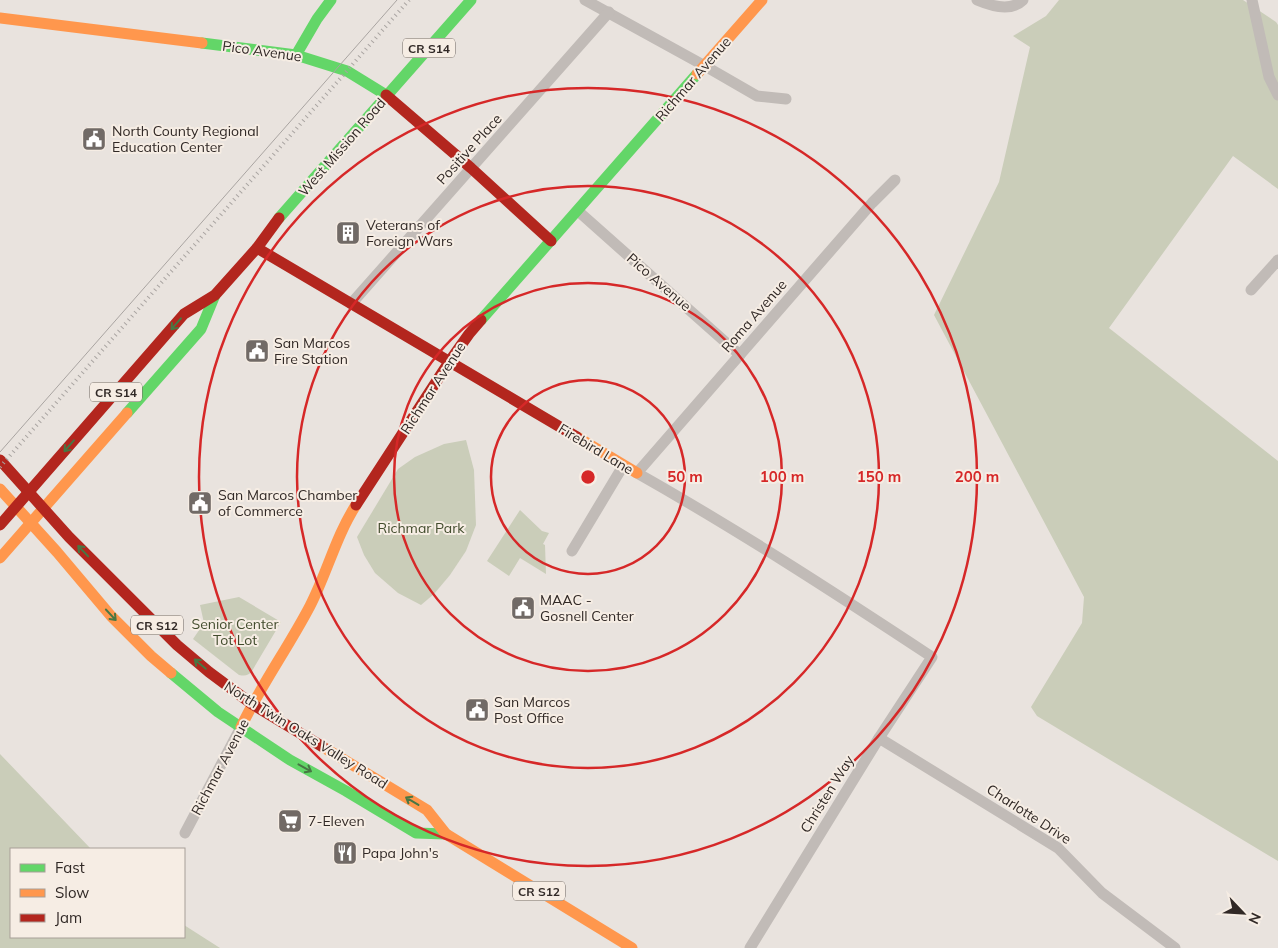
<svg xmlns="http://www.w3.org/2000/svg" width="1278" height="948" font-family="Mulish,sans-serif">
  <rect width="100%" height="100%" fill="#e9e3de"/>
  <g fill="#cacdb9">
    <polygon points="1059,0 1243,0 1276,22 1278,25 1278,189 1233,156 1109,328 1278,461 1278,861 1037,716 1031,707 1082,623 1084,597 934,315 999,182 1030,47 1013,36 1046,16"/>
    <polygon points="466,440 474,470 476,525 466,551 450,575 434,594 421,605 398,593 375,573 364,555 357,537 398,469 415,457 444,444"/>
    <polygon points="520,510 542,531 549,533 543,544 545,545 546,574 520,558 509,576 487,561"/>
    <path d="M 239,597 L 281,622 L 252,671 C 248,676 245,676 239,675 L 193,639 L 204,623 L 200,605 Z"/>
    <polygon points="0,754 91,849 11,849 11,937 184,937 184,925 220,948 0,948"/>
  </g>
  <g fill="none" stroke-linecap="round" stroke-linejoin="round">
    <g stroke="#c1bbb7" stroke-width="11">
      <polyline points="585,0 705,66 757,96 786,99"/>
      <path d="M 977,0 C 991,6 1011,12 1023,0"/>
      <polyline points="1252,0 1269,77 1278,95"/>
      <polyline points="578,211 740,355"/>
      <polyline points="1251,290 1278,260"/>
      <polyline points="351,304 609,12"/>
      <polyline points="572,551 623,466"/>
      <polyline points="879,738 1058,848 1102,893 1175,948"/>
      <polyline points="185,833 241,727"/>
      <path d="M 750,948 L 879,738 L 932,657 C 835,593 738,530 637,473 L 872,203 L 895,180"/>
    </g>
    <g stroke="#63d668" stroke-width="11">
      <polyline points="202,43 296,55 347,71 386,95"/>
      <polyline points="296,55 317,19 331,0"/>
      <polyline points="279,218 471,0"/>
      <polyline points="481,320 697,74"/>
      <polyline points="127,413 201,329 215,295"/>
      <polyline points="171,673 218,712 290,760 346,791 416,833 446,834"/>
    </g>
    <g stroke="#ff974d" stroke-width="11">
      <polyline points="0,18 202,43"/>
      <polyline points="697,74 762,0"/>
      <polyline points="577,437 637,473"/>
      <polyline points="0,489 57,552 111,616 151,656 171,673"/>
      <polyline points="0,558 127,413"/>
      <path d="M 241,727 C 261,685 288,648 310,606 C 327,573 336,536 356,505"/>
      <polyline points="323,747 427,810 446,834 632,948"/>
    </g>
    <g stroke="#b3261e" stroke-width="11">
      <polyline points="386,95 471,168 551,241"/>
      <polyline points="257,248 577,437"/>
      <polyline points="0,460 69,537 177,645 209,672 252,704 323,747"/>
      <polyline points="356,505 449,362 469,334 481,320"/>
      <polyline points="0,525 184,314 215,295 257,248 279,218"/>
    </g>
    <polyline stroke="#a9a4a1" stroke-width="1" points="0,452 397,0"/>
    <polyline stroke="#a9a4a1" stroke-width="4" stroke-dasharray="1 4" stroke-linecap="butt" points="0,467 409,0"/>
  </g>
  <defs><path id="oneway-shaft" d="M-6 0H5M1.5-3L5.5 0L1.5 3" fill="none" stroke-width="1.6" stroke-linecap="round" stroke-linejoin="round" transform="scale(1.25)"/></defs>
  <g stroke="#487744">
    <use href="#oneway-shaft" transform="translate(176 324) rotate(131)"/>
    <use href="#oneway-shaft" transform="translate(69 446) rotate(131)"/>
    <use href="#oneway-shaft" transform="translate(83 551) rotate(-134)"/>
    <use href="#oneway-shaft" transform="translate(111 615) rotate(47)"/>
    <use href="#oneway-shaft" transform="translate(200 664) rotate(-140)"/>
    <use href="#oneway-shaft" transform="translate(305 768) rotate(29)"/>
    <use href="#oneway-shaft" transform="translate(412 801) rotate(-149)"/>
  </g>
  <g fill="none" stroke="#d62828" stroke-width="2.5">
    <circle cx="588" cy="477" r="97"/>
    <circle cx="588" cy="477" r="194"/>
    <circle cx="588" cy="477" r="291"/>
    <circle cx="588" cy="477" r="389"/>
  </g>
  <defs>
    <symbol id="civic-square" viewBox="-11 -11 22 22"><rect x="-9" y="-9" width="18" height="18" rx="4" fill="#716a66" stroke="#f6ede4"/><path d="M-.6-6.5H3V-4.5H.6V-3L4-1V1h2V6H-6V1h2V-1L-.6-3ZM-1.2 2.5V6h2.4V2.5Z" fill="#fff"/></symbol>
    <symbol id="building-square" viewBox="-11 -11 22 22"><rect x="-9" y="-9" width="18" height="18" rx="4" fill="#716a66" stroke="#f6ede4"/><path d="M-4-6H4V6H1V3H-1V6H-4ZM-2.5-4.3h1.7v1.8h-1.7ZM.8-4.3h1.7v1.8H.8ZM-2.5-1h1.7V.8h-1.7ZM.8-1h1.7V.8H.8Z" fill="#fff"/></symbol>
    <symbol id="supermarket-square" viewBox="-11 -11 22 22"><rect x="-9" y="-9" width="18" height="18" rx="4" fill="#716a66" stroke="#f6ede4"/><path d="M-6-5.5h2.5l.6 2H6L4.5 2H-2.5L-4.4-4H-6ZM-1.5 3.2a1.3 1.3 0 1 0 .1 0ZM3 3.2a1.3 1.3 0 1 0 .1 0Z" fill="#fff"/></symbol>
    <symbol id="restaurant-square" viewBox="-11 -11 22 22"><rect x="-9" y="-9" width="18" height="18" rx="4" fill="#716a66" stroke="#f6ede4"/><path d="M-5-6h1v4h1v-4h1v4h1v-4h1v5L-1.5 .5V6h-2V.5L-5-1ZM5-6V6H3V1.5H1.5Q1.5-4 5-6Z" fill="#fff"/></symbol>
  </defs>
  <g fill-rule="evenodd">
    <use href="#civic-square" x="80" y="125" width="28" height="28"/>
    <use href="#building-square" x="334" y="219" width="28" height="28"/>
    <use href="#civic-square" x="243" y="337" width="28" height="28"/>
    <use href="#civic-square" x="186" y="489" width="28" height="28"/>
    <use href="#civic-square" x="509" y="594" width="28" height="28"/>
    <use href="#civic-square" x="463" y="696" width="28" height="28"/>
    <use href="#supermarket-square" x="276" y="807" width="28" height="28"/>
    <use href="#restaurant-square" x="331" y="839" width="28" height="28"/>
  </g>
  <g text-anchor="middle" dominant-baseline="central" stroke-width="4" stroke-linejoin="round" paint-order="stroke">
    <g fill="#f6ede4" stroke="#6c645f" stroke-width="1">
      <rect x="403" y="38.5" width="52" height="19" rx="4"/>
      <rect x="90" y="382.5" width="52" height="19" rx="4"/>
      <rect x="131" y="615.5" width="52" height="19" rx="4"/>
      <rect x="513" y="881.5" width="52" height="19" rx="4"/>
    </g>
    <g font-size="12" font-weight="bold" fill="#312926">
      <text x="429" y="48">CR S14</text>
      <text x="116" y="392">CR S14</text>
      <text x="157" y="625">CR S12</text>
      <text x="539" y="891">CR S12</text>
    </g>
    <g font-size="14" fill="#312926" stroke="#f6ede4">
      <text transform="translate(262 51) rotate(8)">Pico Avenue</text>
      <text transform="translate(693 79) rotate(-49)">Richmar Avenue</text>
      <text transform="translate(342 147) rotate(-49)">West Mission Road</text>
      <text transform="translate(469 149) rotate(-48)">Positive Place</text>
      <text transform="translate(659 282) rotate(41)">Pico Avenue</text>
      <text transform="translate(754 316) rotate(-49)">Roma Avenue</text>
      <text transform="translate(433 388) rotate(-57)">Richmar Avenue</text>
      <text transform="translate(596 449) rotate(31)">Firebird Lane</text>
      <text transform="translate(306 735) rotate(32)">North Twin Oaks Valley Road</text>
      <text transform="translate(220 767) rotate(-62)">Richmar Avenue</text>
      <text transform="translate(827 794) rotate(-58)">Christen Way</text>
      <text transform="translate(1029 814) rotate(33)">Charlotte Drive</text>
    </g>
    <g font-size="14" fill="#312926" stroke="#f6ede4" text-anchor="start">
      <text x="112" y="131">North County Regional<tspan x="112" dy="16">Education Center</tspan></text>
      <text x="366" y="225">Veterans of<tspan x="366" dy="16">Foreign Wars</tspan></text>
      <text x="274" y="343">San Marcos<tspan x="274" dy="16">Fire Station</tspan></text>
      <text x="218" y="495">San Marcos Chamber<tspan x="218" dy="16">of Commerce</tspan></text>
      <text x="540" y="600">MAAC -<tspan x="540" dy="16">Gosnell Center</tspan></text>
      <text x="494" y="702">San Marcos<tspan x="494" dy="16">Post Office</tspan></text>
      <text x="308" y="821">7-Eleven</text>
      <text x="362" y="853">Papa John's</text>
    </g>
    <g font-size="14" fill="#424c2d" stroke="#f6ede4">
      <text x="421" y="528">Richmar Park</text>
      <text x="235" y="624">Senior Center<tspan x="235" dy="16">Tot Lot</tspan></text>
    </g>
  </g>
  <circle cx="588" cy="477" r="8" fill="#d62828" stroke="#f6ede4" stroke-width="2.5"/>
  <g font-size="15" text-anchor="middle" font-weight="bold" fill="#d62828" stroke="#f6ede4" stroke-width="4" stroke-linejoin="round" paint-order="stroke">
    <text x="685" y="482">50 m</text>
    <text x="782" y="482">100 m</text>
    <text x="879" y="482">150 m</text>
    <text x="977" y="482">200 m</text>
  </g>
  <rect x="10" y="848" width="175" height="90" fill="#f6ede4" stroke="#a79f98"/>
  <rect x="20" y="864" width="25" height="8" fill="#63d668" stroke="#a79f98"/>
  <text x="55" y="873" font-size="15" fill="#312926">Fast</text>
  <rect x="20" y="889" width="25" height="8" fill="#ff974d" stroke="#a79f98"/>
  <text x="55" y="898" font-size="15" fill="#312926">Slow</text>
  <rect x="20" y="914" width="25" height="8" fill="#b3261e" stroke="#a79f98"/>
  <text x="55" y="923" font-size="15" fill="#312926">Jam</text>
  <g transform="translate(1243 913) rotate(115)" stroke="#f6ede4" stroke-width="4" paint-order="stroke">
  <path d="M0-4L9 19L0 12L-9 19Z" fill="#312926"/>
  <text y="-8" font-size="14" font-weight="bold" text-anchor="middle" fill="#312926">N</text>
  </g>
</svg>
